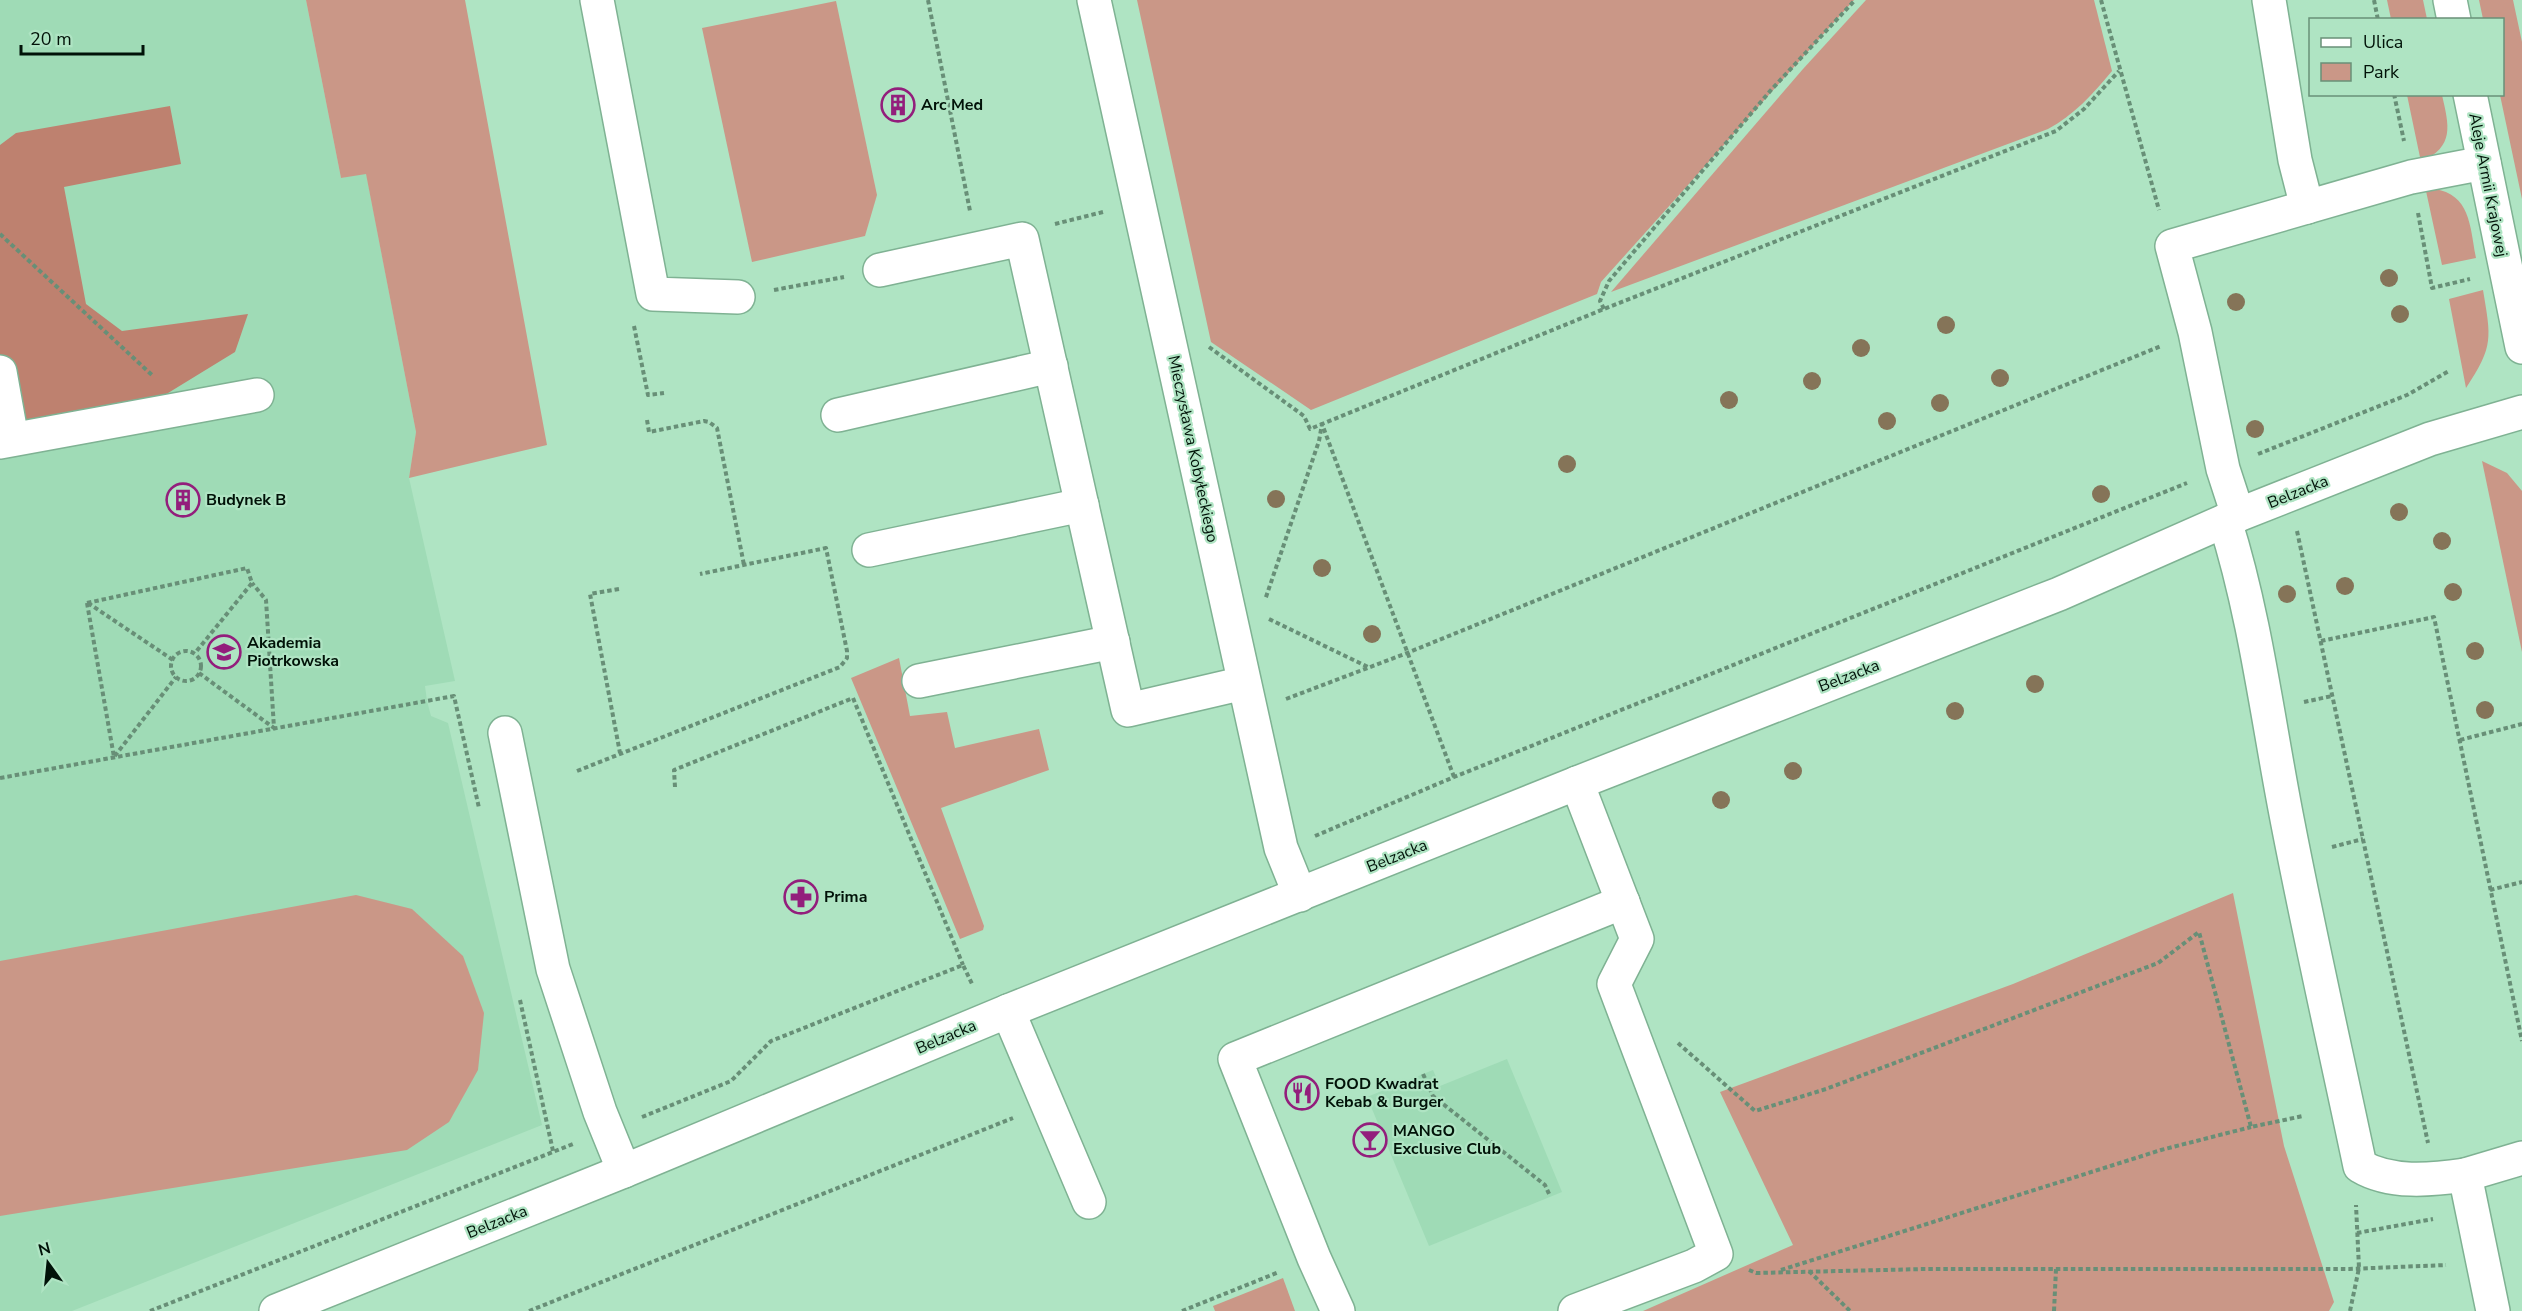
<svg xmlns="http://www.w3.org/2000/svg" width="2522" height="1311" font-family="'Nunito Sans',sans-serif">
  <rect width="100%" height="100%" fill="#afe4c3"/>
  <g fill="#9fdbb6">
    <polygon points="0,0 306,0 341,178 366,173 416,432 409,478 455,681 425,686 427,701 431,716 448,723 542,1125 72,1311 0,1311"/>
    <polygon points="1507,1059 1562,1192 1429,1246 1367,1097 1433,1070 1440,1086"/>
  </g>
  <g fill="#ca9787">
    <polygon points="306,0 465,0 547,445 409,478 416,432 366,174 341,178"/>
    <polygon points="1137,0 1854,0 1601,282 1597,294 1311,410 1211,342"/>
    <path d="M 1866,0 L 2094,0 L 2112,71 C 2093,94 2074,115 2048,129 L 1611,292 L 1803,69 Z"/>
    <polygon points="2387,0 2423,0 2427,19 2391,19"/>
    <polygon points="2479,0 2513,0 2522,42 2522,199 2500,95 2502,94 2502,20 2483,19"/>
    <polygon points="836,1 877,195 865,236 752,262 702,28"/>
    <path d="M 2407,95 L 2442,95 C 2449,126 2455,146 2421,162 Z"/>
    <path d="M 2434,189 C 2471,194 2470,228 2476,258 L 2442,265 L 2426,191 Z"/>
    <path d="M 2483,290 C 2491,338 2494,346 2466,388 L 2449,299 Z"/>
    <polygon points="2482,461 2507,473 2522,491 2522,652"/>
    <polygon points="899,658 910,716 947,712 955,748 1039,729 1049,770 941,808 984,926 983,930 960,939 851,678"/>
    <polygon points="2233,893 2284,1146 2334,1302 2329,1311 1643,1311 1793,1245 1720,1092 2013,984"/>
    <polygon points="356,895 412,909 463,956 484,1013 478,1070 449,1122 407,1150 0,1216 0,961"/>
    <polygon points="1283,1278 1295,1311 1215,1311 1213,1306"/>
  </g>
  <polygon fill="#be816f" points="170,106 181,164 64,187 86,304 122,331 248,314 235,352 124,420 0,443 0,145 16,133"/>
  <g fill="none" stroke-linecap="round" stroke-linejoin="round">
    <defs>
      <g id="minor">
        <polyline points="597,0 653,294 738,297"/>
        <polyline points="1094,0 1281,848 1300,895"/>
        <polyline points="2269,0 2295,160 2307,207"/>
        <polyline points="880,270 1022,239 1128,710 1244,683"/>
        <polyline points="0,372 12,439"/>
        <polyline points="838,415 1051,366"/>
        <polyline points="0,442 257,395"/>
        <polyline points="2238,515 2223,469 2195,332 2172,246 2411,177 2484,163"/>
        <path d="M 2225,521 C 2256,619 2268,723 2288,824 C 2310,938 2336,1052 2360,1166 C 2390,1184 2431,1180 2465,1175"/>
        <polyline points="869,550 1082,505"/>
        <polyline points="919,681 1113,642"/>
        <polyline points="505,733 553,969 600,1112 624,1171"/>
        <polyline points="1008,1011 1089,1202"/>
        <polyline points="276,1311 624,1171 1008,1011 1577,783 2059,594 2238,515 2430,439 2522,412"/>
        <polyline points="1338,1311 1314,1258 1235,1059 1623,902"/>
        <polyline points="1575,1311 1694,1266 1716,1254 1614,984 1637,939 1577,783"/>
        <polyline points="2493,1311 2465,1175 2522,1158"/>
      </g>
      <g id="major">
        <polyline points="2450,0 2454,20"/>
        <polyline points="2470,94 2522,347"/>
      </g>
    </defs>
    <use href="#minor" stroke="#7fb293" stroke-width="36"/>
    <use href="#major" stroke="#7fb293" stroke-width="36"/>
    <g stroke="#688f77" stroke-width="4" stroke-dasharray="4.5 3" stroke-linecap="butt">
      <polyline points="928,0 970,211"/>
      <polyline points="2101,0 2159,210"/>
      <polyline points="2374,0 2378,20"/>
      <polyline points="2394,94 2404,141"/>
      <polyline points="2418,213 2432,288 2470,279"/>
      <polyline points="1055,224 1103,212"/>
      <polyline points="0,234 153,376"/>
      <polyline points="774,290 844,277"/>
      <polyline points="1604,309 1600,301 1609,281 1771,90 1855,0"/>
      <polyline points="634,326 648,395 664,393"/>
      <polyline points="1209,347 1304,416 1310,429 1322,424 1319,441 1265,600"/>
      <polyline points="647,420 649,432 704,421 709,422 717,428 744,565"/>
      <polyline points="2258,454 2407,395 2449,371"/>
      <polyline points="2297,531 2428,1143"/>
      <polyline points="619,589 590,594 620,753"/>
      <polyline points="87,603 247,568 252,583 195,653"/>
      <polyline points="87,603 114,757 176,677"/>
      <polyline points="88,603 173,660"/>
      <polyline points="1269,619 1368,667"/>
      <polyline points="2321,641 2434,617 2522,1041"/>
      <circle cx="186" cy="666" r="15"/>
      <polyline points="199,673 274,728 266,600 252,583"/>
      <polyline points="1286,699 1407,653 2161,346"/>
      <polyline points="2304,702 2332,696"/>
      <polyline points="2460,740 2522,724"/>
      <polyline points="577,771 840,667 847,658 847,651 826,548 700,574"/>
      <polyline points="1454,777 1322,424 1604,309 2056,131 2084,109 2119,71"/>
      <polyline points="0,778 454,696 479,808"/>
      <polyline points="675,787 674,770 853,698 963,965"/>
      <polyline points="1315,836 1454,777 2187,483"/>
      <polyline points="2332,847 2363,839"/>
      <polyline points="2490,890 2522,882"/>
      <polyline points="520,1000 553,1151"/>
      <polyline points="1678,1043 1755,1111 1826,1089 2158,963 2199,932 2251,1127 2303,1116"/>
      <polyline points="1423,1074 1433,1096 1545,1185 1550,1196"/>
      <polyline points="642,1117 731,1081 771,1041 963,965 973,986"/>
      <polyline points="2357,1233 2433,1219"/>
      <polyline points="1749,1270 1756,1273 1925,1269 2349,1269 2446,1265"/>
      <polyline points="1781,1270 2161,1150 2251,1127"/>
      <polyline points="1809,1271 1850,1311"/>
      <polyline points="150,1311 573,1144"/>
      <polyline points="529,1311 1013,1118"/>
      <polyline points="1182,1311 1279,1272"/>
      <polyline points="2054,1311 2056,1269"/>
      <polyline points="2350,1311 2359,1268 2356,1205"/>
    </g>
    <use href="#minor" stroke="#fff" stroke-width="33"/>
    <use href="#major" stroke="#fff" stroke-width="33"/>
  </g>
  <g fill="#857458">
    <circle cx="2389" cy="278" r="9"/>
    <circle cx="2236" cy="302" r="9"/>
    <circle cx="2400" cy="314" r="9"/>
    <circle cx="1946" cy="325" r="9"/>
    <circle cx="1861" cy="348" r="9"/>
    <circle cx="2000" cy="378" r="9"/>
    <circle cx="1812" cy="381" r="9"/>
    <circle cx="1729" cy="400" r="9"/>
    <circle cx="1940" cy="403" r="9"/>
    <circle cx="1887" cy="421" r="9"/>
    <circle cx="2255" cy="429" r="9"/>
    <circle cx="1567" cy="464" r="9"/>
    <circle cx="2101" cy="494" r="9"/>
    <circle cx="1276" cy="499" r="9"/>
    <circle cx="2399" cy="512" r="9"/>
    <circle cx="2442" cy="541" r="9"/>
    <circle cx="1322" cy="568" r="9"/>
    <circle cx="2345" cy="586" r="9"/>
    <circle cx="2453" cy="592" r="9"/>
    <circle cx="2287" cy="594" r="9"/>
    <circle cx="1372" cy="634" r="9"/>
    <circle cx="2475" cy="651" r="9"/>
    <circle cx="2035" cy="684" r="9"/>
    <circle cx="2485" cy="710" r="9"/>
    <circle cx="1955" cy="711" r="9"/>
    <circle cx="1793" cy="771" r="9"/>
    <circle cx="1721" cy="800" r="9"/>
  </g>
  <defs>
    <symbol id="building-ring" viewBox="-11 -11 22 22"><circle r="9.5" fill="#afe4c3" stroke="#931e7c" stroke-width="1.5"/><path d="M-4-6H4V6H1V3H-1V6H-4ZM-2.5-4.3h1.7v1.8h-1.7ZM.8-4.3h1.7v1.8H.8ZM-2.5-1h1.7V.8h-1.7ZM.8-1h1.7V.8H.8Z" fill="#931e7c"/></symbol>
    <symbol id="university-ring" viewBox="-11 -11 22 22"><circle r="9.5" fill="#afe4c3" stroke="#931e7c" stroke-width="1.5"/><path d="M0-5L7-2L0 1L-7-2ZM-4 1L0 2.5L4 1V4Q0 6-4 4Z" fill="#931e7c"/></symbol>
    <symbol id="pharmacy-ring" viewBox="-11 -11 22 22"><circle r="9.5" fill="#afe4c3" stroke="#931e7c" stroke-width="1.5"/><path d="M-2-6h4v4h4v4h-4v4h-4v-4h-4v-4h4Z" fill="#931e7c"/></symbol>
    <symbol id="restaurant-ring" viewBox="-11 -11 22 22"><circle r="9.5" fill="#afe4c3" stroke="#931e7c" stroke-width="1.5"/><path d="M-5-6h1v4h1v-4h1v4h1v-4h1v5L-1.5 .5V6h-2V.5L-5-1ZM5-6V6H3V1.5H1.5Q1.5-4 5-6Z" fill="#931e7c"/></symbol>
    <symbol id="bar-ring" viewBox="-11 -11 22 22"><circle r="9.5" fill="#afe4c3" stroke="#931e7c" stroke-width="1.5"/><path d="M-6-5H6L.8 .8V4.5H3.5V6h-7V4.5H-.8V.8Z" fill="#931e7c"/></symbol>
  </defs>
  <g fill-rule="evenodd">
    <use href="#building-ring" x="879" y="86" width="38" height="38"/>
    <use href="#building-ring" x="164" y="481" width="38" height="38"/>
    <use href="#university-ring" x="205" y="633" width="38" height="38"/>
    <use href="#pharmacy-ring" x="782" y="878" width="38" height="38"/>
    <use href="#restaurant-ring" x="1283" y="1074" width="38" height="38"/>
    <use href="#bar-ring" x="1351" y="1121" width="38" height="38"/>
  </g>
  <g text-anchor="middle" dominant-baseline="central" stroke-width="4.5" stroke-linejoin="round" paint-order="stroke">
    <g font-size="16" font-weight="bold" fill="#011208" stroke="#afe4c3" text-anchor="start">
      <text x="921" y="105">Arc Med</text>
      <text x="206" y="500">Budynek B</text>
      <text x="247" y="643">Akademia<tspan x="247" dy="18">Piotrkowska</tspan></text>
      <text x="824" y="897">Prima</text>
      <text x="1325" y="1084">FOOD Kwadrat<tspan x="1325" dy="18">Kebab &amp; Burger</tspan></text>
      <text x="1393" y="1131">MANGO<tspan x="1393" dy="18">Exclusive Club</tspan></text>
    </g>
    <g font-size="16" fill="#011208" stroke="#afe4c3">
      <text transform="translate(2488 185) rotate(79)">Aleje Armii Krajowej</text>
      <text transform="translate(1193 449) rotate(78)">Mieczysława Kobyłeckiego</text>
      <text transform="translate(2298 492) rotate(-22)">Belzacka</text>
      <text transform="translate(1849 676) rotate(-21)">Belzacka</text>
      <text transform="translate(1397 856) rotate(-22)">Belzacka</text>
      <text transform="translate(946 1037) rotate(-23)">Belzacka</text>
      <text transform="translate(497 1222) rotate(-22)">Belzacka</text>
    </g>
  </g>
  <rect x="2309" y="18" width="195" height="78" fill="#afe4c3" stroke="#699078" stroke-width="1.5"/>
  <rect x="2321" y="38" width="30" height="9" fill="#ffffff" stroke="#699078" stroke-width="1.5"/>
  <text x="2363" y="48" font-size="18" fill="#011208">Ulica</text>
  <rect x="2321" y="63" width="30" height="18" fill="#ca9787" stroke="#699078" stroke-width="1.5"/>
  <text x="2363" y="78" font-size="18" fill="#011208">Park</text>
  <g transform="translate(48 1263) rotate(345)" stroke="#afe4c3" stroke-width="4.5" paint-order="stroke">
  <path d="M0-4.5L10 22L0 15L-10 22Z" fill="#011208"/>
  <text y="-9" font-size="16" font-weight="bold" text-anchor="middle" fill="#011208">N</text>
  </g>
  <path d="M21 45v9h122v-9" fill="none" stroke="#011208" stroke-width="3"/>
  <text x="30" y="45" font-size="18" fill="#011208" stroke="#afe4c3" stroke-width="4.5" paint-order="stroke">20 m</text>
</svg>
